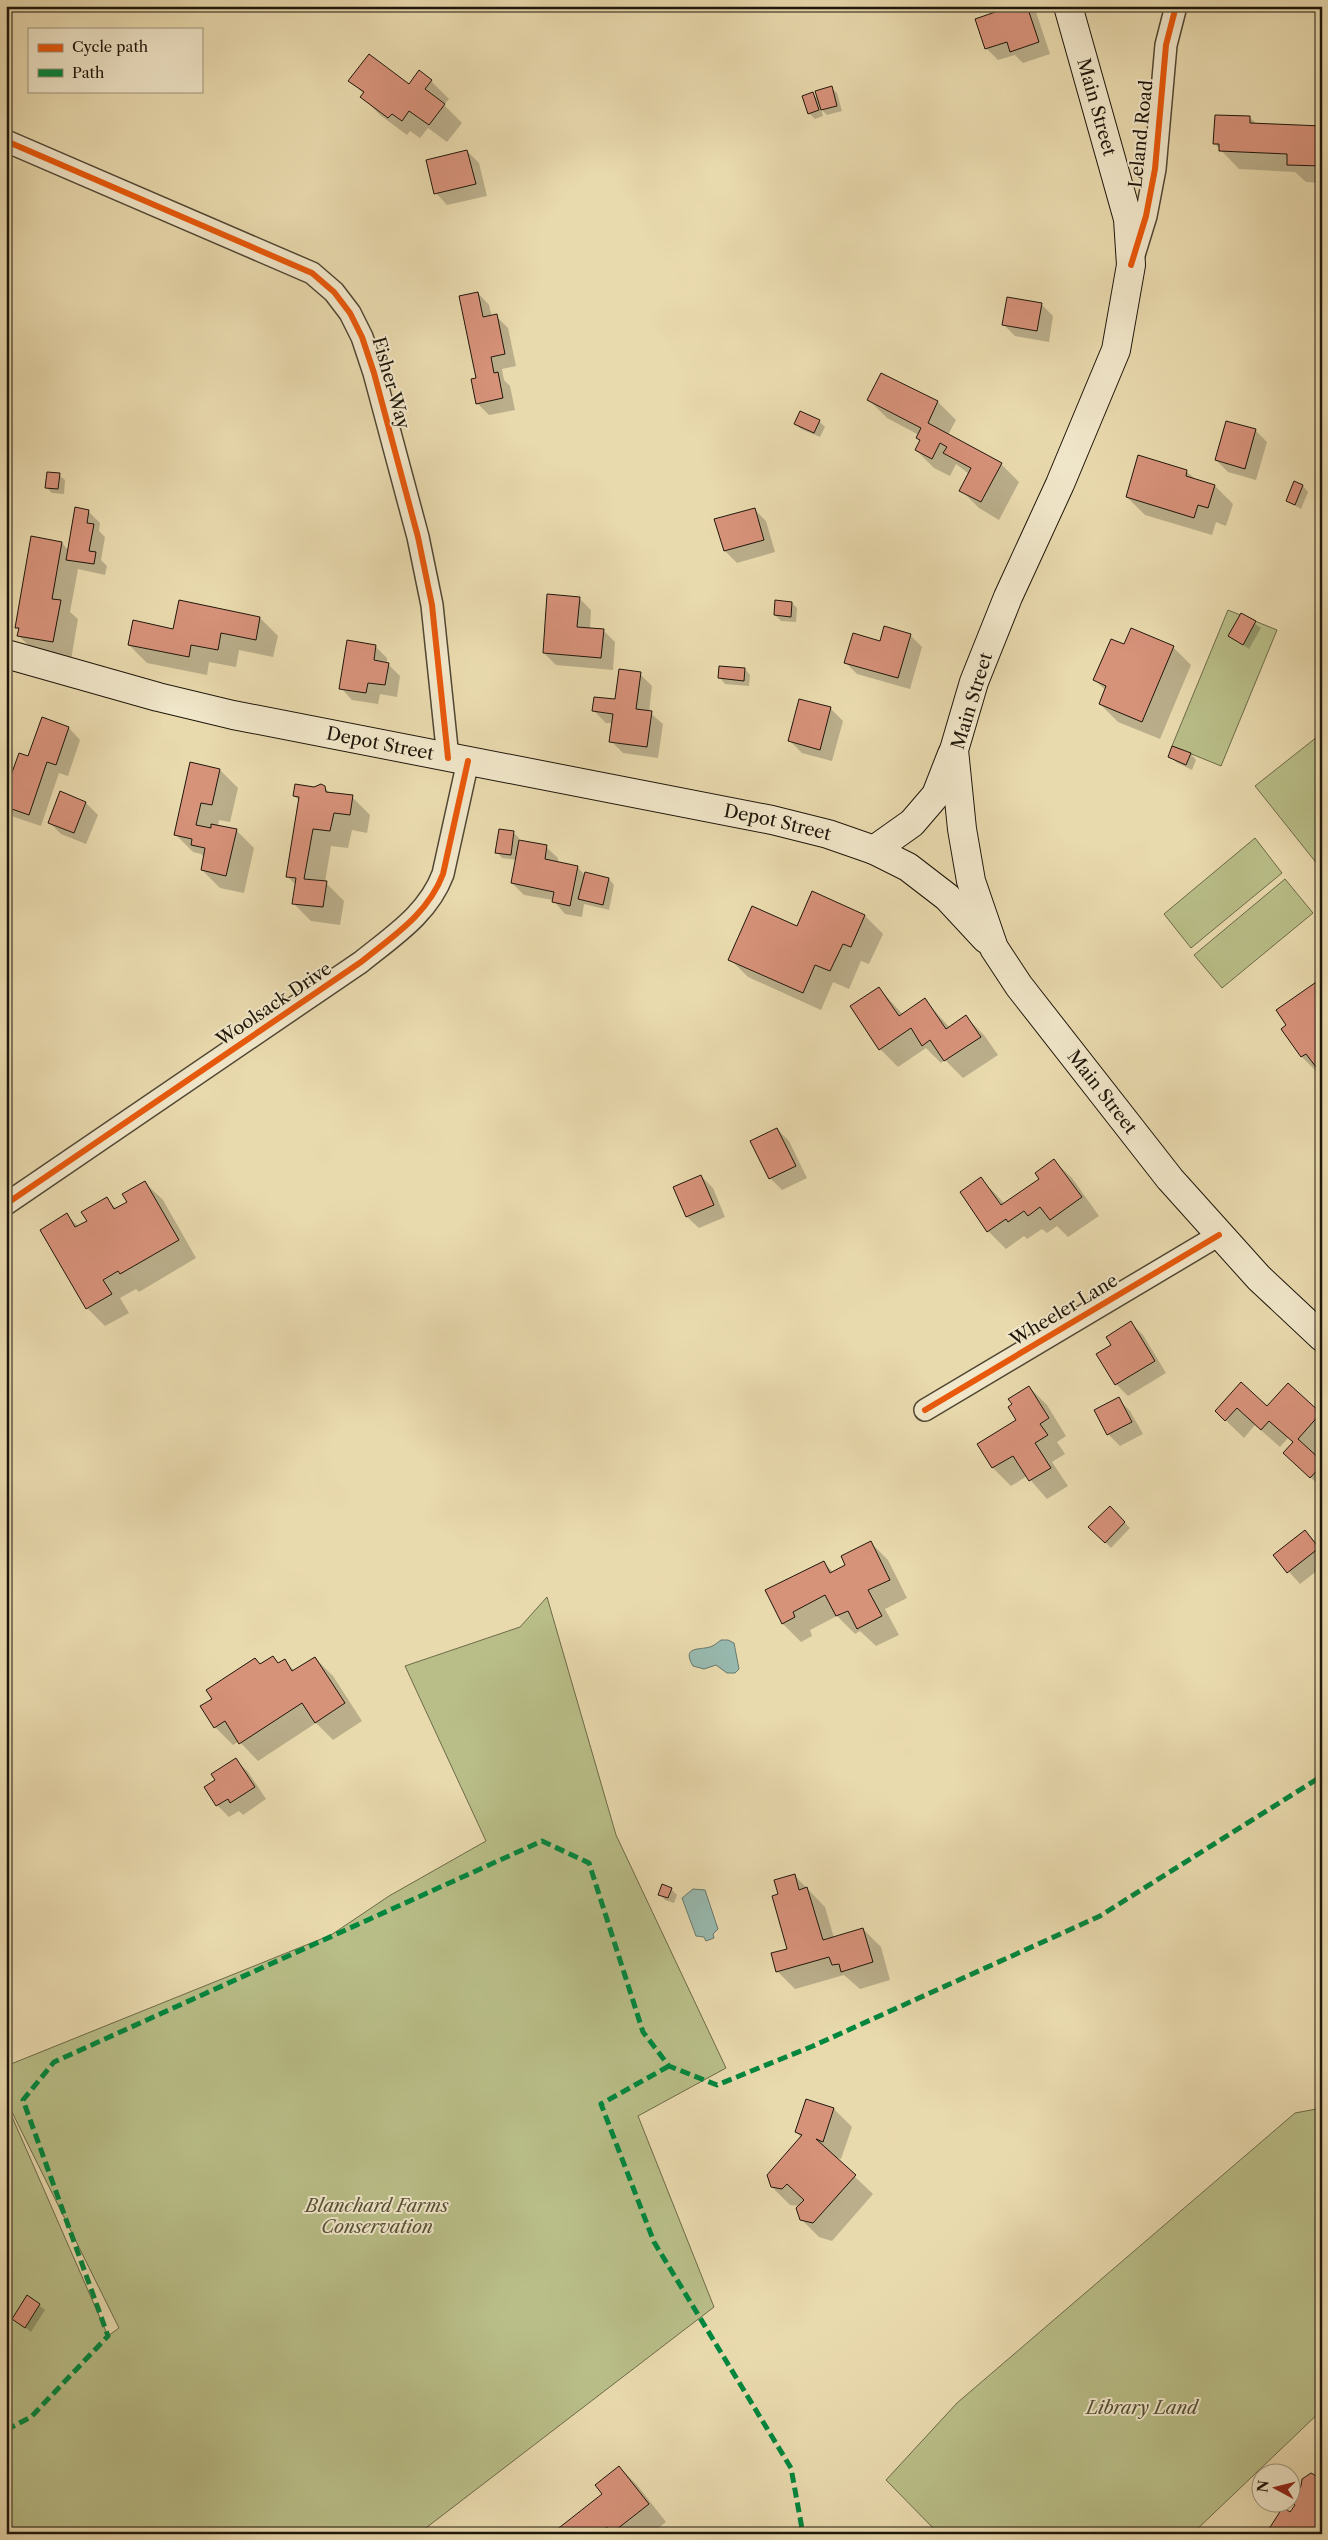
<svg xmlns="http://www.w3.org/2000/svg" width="1328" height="2540" font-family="'Libre Caslon Text',serif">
  <rect width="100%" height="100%" fill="#e9daae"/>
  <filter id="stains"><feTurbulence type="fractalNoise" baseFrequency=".004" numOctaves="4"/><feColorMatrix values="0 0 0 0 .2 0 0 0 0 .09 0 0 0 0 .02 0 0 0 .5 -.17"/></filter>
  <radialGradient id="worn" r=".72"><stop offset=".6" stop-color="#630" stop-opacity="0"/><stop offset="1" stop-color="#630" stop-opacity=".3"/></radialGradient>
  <g fill="#b9be88" stroke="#6c6a49">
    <polygon points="1228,610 1277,630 1221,766 1172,746"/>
    <polygon points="1322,733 1322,870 1255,786"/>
    <polygon points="1255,838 1282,873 1191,948 1164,914"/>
    <polygon points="1285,879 1313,913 1222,988 1194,955"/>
    <polygon points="547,1597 616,1835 726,2068 638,2116 714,2307 418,2534 6,2534 6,2103 108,2336 119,2328 6,2100 6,2066 331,1935 389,1896 486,1841 405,1666 520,1627"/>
    <polygon points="1322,2108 1322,2410 1192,2534 939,2534 886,2480 957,2403 1295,2113"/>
  </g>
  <g fill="#98bab0" stroke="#67786e">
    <path d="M 721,1640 L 728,1640 L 734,1643 L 739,1669 L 735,1673 L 727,1673 L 716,1665 L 704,1669 L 693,1666 C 681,1646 700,1650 710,1647 C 714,1646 718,1642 721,1640 Z"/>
    <polygon points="693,1889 705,1890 718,1929 713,1934 714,1938 706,1941 704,1937 696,1936 682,1898"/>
  </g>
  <g fill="#0003">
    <polygon points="1004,6 1032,6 1035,9 1050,54 1023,63 1015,55 998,60 986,48 1005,10"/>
    <polygon points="350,81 409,85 431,81 449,99 444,105 462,123 447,142 428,128 420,138 410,131 407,135 380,115 362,97 364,94"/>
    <polygon points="831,88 837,93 842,111 827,115 821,109 823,116 815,119 809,113 813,94 819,100"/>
    <polygon points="1250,118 1257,124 1322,127 1322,183 1306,182 1295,172 1239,169 1214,143"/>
    <polygon points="467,151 479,163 487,196 447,205 436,193"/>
    <polygon points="478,293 489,305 492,317 496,316 508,328 516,366 502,369 504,380 510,386 515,410 489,415 477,403"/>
    <polygon points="1041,304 1053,316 1049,342 1015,336 1003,324"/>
    <polygon points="881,374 938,402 956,420 948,435 1001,464 1019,482 999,520 979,508 961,490 969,474 956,464 950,476 934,468 916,450 921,441 919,435 887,418 869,400"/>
    <polygon points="819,421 825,427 820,437 801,429 795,423"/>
    <polygon points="1255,430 1267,442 1256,480 1228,472 1216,460"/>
    <polygon points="1186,471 1196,480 1215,486 1233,504 1226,526 1216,522 1212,535 1145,515 1127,497"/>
    <polygon points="59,475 65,480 64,494 52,493 47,488"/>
    <polygon points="1303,486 1308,492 1301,509 1287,501"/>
    <polygon points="754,509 766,521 775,552 737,563 725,551 716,520"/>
    <polygon points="88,511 100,523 99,531 105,537 101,560 107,566 105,575 78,569 70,612 78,619 71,660 36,653 18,635 19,630 16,627 62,543 69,551"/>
    <polygon points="579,598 591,610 590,629 603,630 615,642 613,670 556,665 544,653"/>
    <polygon points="792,603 797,608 796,622 781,621 775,615"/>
    <polygon points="1242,615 1261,628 1249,649 1230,636"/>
    <polygon points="260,618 278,636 273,657 239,650 236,667 209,662 207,675 147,663 129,645 174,630"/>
    <polygon points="910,635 922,647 910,689 857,674 845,662 881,642"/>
    <polygon points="375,646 387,658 387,663 400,676 397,697 380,694 378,704 352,700 341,688"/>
    <polygon points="1125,646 1173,647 1191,665 1160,739 1118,722 1100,704 1106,691 1095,680"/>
    <polygon points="745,669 750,675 749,686 725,684 720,678"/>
    <polygon points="640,674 652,686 649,712 663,724 658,758 623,753 611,741 613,723 606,723 594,711 616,700"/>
    <polygon points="800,701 831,709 843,721 832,761 802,753 790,741"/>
    <polygon points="69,728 80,740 68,776 59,773 41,826 14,817 6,809 6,793 29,758"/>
    <polygon points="1173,747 1191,754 1196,760 1192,770 1176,762 1170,756"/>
    <polygon points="220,770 238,788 230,822 219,820 218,826 236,830 254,848 244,893 220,888 202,870 205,858 201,854 193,852 175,834"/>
    <polygon points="324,787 331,794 352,797 370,815 367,833 352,830 348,848 331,846 325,882 344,901 340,925 311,921 293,903 296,885 287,876 300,801 294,796"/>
    <polygon points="86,803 98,815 86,844 61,834 49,822"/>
    <polygon points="513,832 519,838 519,841 546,847 558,858 558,863 577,867 585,875 609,879 614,885 609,910 584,904 582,917 565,914 553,900 524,895 512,883 517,860 502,858 497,852"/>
    <polygon points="813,892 865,916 883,934 869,964 861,961 849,989 833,982 821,1010 748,977 730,959 797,928"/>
    <polygon points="1322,979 1322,1077 1302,1057 1283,1029 1288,1026"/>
    <polygon points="879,988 903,1015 925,1000 950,1028 966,1017 984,1035 998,1055 963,1078 945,1060 941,1063 926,1048 898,1067 880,1049"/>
    <polygon points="777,1129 789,1141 807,1178 782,1190 770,1178"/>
    <polygon points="1054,1161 1072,1178 1099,1216 1068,1237 1057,1226 1047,1233 1042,1229 1027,1239 1024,1236 1006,1249 988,1231 981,1179 1005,1204 1040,1179"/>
    <polygon points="701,1176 713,1188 725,1217 699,1228 687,1217 674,1188"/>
    <polygon points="145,1183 163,1200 196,1258 139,1292 136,1289 120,1298 129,1313 105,1326 87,1308 41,1230 67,1215 79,1227 88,1221 106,1199 117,1209 129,1202"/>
    <polygon points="1131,1323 1143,1335 1166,1373 1128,1396 1116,1384 1112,1346"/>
    <polygon points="1241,1384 1268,1408 1288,1385 1322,1415 1322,1450 1316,1457 1322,1462 1322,1488 1285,1453 1294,1443 1288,1438 1280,1447 1255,1425 1244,1438 1216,1411"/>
    <polygon points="1029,1387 1047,1405 1066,1436 1057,1442 1065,1454 1052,1462 1068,1486 1047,1499 1027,1476 1011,1486 993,1468 979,1445 1018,1421"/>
    <polygon points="1118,1399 1130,1411 1143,1434 1120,1446 1108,1434"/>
    <polygon points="1110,1508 1130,1528 1111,1548 1090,1527"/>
    <polygon points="1305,1531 1322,1550 1322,1567 1300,1584 1275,1556"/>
    <polygon points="870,1542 888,1560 907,1598 885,1609 899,1635 876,1646 860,1631 855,1634 837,1616 810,1630 812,1636 801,1642 783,1624 767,1591 823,1562 834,1573 847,1566"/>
    <polygon points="273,1657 279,1664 284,1661 295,1671 315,1658 333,1676 362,1721 333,1740 316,1723 258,1761 239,1741 233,1745 215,1727 214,1699 255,1659 261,1665"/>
    <polygon points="236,1760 248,1772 266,1799 243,1815 239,1811 229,1817 217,1805 206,1787 217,1780"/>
    <polygon points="794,1875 825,1907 834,1938 863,1929 881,1947 890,1980 860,1989 844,1975 795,1989 777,1971 789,1950 779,1895"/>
    <polygon points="671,1889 677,1895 674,1903 665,1900 660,1894"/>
    <polygon points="807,2100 834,2109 852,2127 841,2159 833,2156 873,2194 832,2241 819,2237 801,2219 800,2206 790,2205 772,2187 802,2138 796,2132"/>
    <polygon points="39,2305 45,2310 31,2332 14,2319"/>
    <polygon points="619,2467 637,2485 666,2522 651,2534 559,2534 604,2495"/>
  </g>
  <g fill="#d7927a" stroke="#1e160a">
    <polygon points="1003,6 1027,6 1039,42 1010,52 1007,42 985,49 975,19 1004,9"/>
    <polygon points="369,54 409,84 419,70 432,80 425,89 445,104 429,125 409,111 402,121 392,114 388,118 360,97 364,92 348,81"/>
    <polygon points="832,86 837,106 821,110 815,91"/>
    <polygon points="813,92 819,110 808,114 802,96"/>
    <polygon points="1215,115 1250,116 1250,123 1322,126 1322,166 1287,165 1287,154 1219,151 1219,144 1213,144"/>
    <polygon points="467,150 476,184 434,194 426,160"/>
    <polygon points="478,292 483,317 497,314 505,354 491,357 494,373 498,372 503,398 476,404 471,379 476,378 459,296"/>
    <polygon points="1007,297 1042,303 1037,331 1002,325"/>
    <polygon points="881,373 938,401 928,423 1002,463 981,502 959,491 971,468 943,453 947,447 940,443 932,459 915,450 920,440 916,438 921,428 867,400"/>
    <polygon points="800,411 820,420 814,433 794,424"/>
    <polygon points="1226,421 1256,429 1245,469 1215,460"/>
    <polygon points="1138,455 1187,470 1186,476 1215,485 1208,508 1198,505 1194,518 1126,497"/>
    <polygon points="47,472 60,473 58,489 45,488"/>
    <polygon points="1294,481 1303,485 1295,505 1286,501"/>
    <polygon points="75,507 89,510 87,523 94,524 89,551 96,552 94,564 66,560"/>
    <polygon points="755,508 764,540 724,551 714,519"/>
    <polygon points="31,536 62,542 52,599 61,600 53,642 17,636 19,628 15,628"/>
    <polygon points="547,594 580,597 577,627 604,629 601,658 543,653"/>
    <polygon points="179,600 260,617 256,640 221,633 218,650 191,645 189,657 128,645 133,620 173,629"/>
    <polygon points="775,600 792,602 791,617 774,615"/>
    <polygon points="1241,613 1256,621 1243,645 1228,636"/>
    <polygon points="884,626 911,634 898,678 844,663 853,633 880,641"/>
    <polygon points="1131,628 1174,646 1142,722 1099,704 1106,686 1093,680 1111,639 1124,644"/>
    <polygon points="347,640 376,645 374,660 389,663 385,685 368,683 366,693 339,689"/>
    <polygon points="719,666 745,668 744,681 718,678"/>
    <polygon points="619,669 641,672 636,709 652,711 647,747 609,742 613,714 592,711 594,697 615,699"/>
    <polygon points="799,699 831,707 820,750 788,741"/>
    <polygon points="42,717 69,727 56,765 47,762 29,815 6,807 6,789 19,753 28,756"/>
    <polygon points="1172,746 1191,753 1186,765 1168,757"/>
    <polygon points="190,762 220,769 212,805 201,803 196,825 211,828 211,824 237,829 226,876 201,870 205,848 191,845 192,839 174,835"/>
    <polygon points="295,784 314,787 321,784 325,786 326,792 353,795 350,815 334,813 330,831 313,829 304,879 327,881 323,907 292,904 296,878 286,877 299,797 293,796"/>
    <polygon points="60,791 86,802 74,833 48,823"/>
    <polygon points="499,829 514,831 511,855 495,853"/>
    <polygon points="519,840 547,845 545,859 578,866 570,906 552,902 554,892 511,883"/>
    <polygon points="585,872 609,878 603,905 578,899"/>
    <polygon points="812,891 865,915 851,947 843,944 830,971 815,965 803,993 728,960 752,906 797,926"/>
    <polygon points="1322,978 1322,1063 1316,1067 1306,1054 1301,1057 1281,1029 1286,1025 1276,1010"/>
    <polygon points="879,987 899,1016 925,998 946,1029 966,1015 981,1037 944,1061 930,1040 922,1046 911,1028 879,1050 850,1006"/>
    <polygon points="777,1128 796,1166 769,1179 750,1141"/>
    <polygon points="1054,1159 1082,1197 1050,1220 1040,1207 1028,1216 1024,1211 1008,1222 1006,1219 987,1232 960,1192 981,1177 1001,1205 1039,1179 1035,1173"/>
    <polygon points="701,1175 714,1205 686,1217 673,1187"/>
    <polygon points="145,1181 179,1240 120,1274 118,1271 103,1280 112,1294 86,1309 40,1230 67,1213 75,1227 87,1221 81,1212 107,1197 114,1209 127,1202 122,1194"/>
    <polygon points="1131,1321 1155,1361 1115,1385 1096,1354 1111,1345 1106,1337"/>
    <polygon points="1241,1382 1267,1406 1288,1383 1321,1413 1298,1439 1322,1461 1322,1465 1310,1478 1283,1453 1293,1442 1269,1421 1261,1430 1237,1408 1225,1421 1215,1411"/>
    <polygon points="1029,1386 1049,1418 1040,1424 1048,1435 1035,1443 1051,1468 1029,1481 1013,1456 992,1468 977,1444 1016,1420 1008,1407 1012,1404 1008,1399"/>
    <polygon points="1119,1397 1132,1422 1107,1435 1094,1410"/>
    <polygon points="1110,1506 1125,1522 1105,1543 1088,1527"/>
    <polygon points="1305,1530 1319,1548 1287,1573 1273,1555"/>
    <polygon points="871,1541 890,1580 868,1590 882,1616 857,1629 848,1611 836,1616 825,1595 793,1612 795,1617 782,1624 765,1590 824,1561 830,1573 845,1565 841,1556"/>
    <polygon points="273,1656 278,1663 285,1659 292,1671 315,1657 345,1703 315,1723 302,1703 239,1744 225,1721 214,1728 200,1706 212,1699 206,1690 255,1658 260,1664"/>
    <polygon points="236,1758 255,1787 230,1803 228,1799 216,1806 204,1787 215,1780 211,1774"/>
    <polygon points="795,1874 799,1890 807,1887 823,1940 863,1928 873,1962 841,1972 839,1964 832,1965 829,1957 776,1972 771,1953 787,1949 772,1896 778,1894 774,1880"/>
    <polygon points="662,1884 672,1888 668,1898 658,1895"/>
    <polygon points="806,2099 834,2108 823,2142 816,2139 856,2175 813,2223 800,2220 796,2208 804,2200 787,2184 782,2189 771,2187 767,2175 802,2135 795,2132"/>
    <polygon points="27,2295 40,2304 25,2328 12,2319"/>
    <polygon points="619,2466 649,2504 612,2533 607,2527 599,2534 558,2534 555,2531 602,2494 595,2485"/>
    <polygon points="1311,2473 1322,2479 1322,2534 1270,2534 1267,2532 1283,2507 1290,2512 1295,2505 1291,2502 1301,2486 1302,2479"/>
  </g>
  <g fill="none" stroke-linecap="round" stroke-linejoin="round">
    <defs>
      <g id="minor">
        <polyline points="6,141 312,273 334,292 350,313 362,337 374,373 418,537 432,605 448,758"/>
        <polyline points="1134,255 1146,216 1155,169 1166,45 1176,6"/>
        <path d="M 6,1204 L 361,962 C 393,936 428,914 443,874 L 468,761"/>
        <polyline points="925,1410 1219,1235"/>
      </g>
      <g id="secondary">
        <path id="s1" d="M 1068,6 L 1128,219 L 1131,265 L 1116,350 L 1060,484 L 1008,597 L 974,682 L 954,750 L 962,829 L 971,881 L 994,948 L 1019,986 L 1170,1179 L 1259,1278 L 1322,1337"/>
        <path id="s2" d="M 6,654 L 158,697 L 233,715 L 772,820 L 828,834 L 874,850 L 912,823 L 936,795 L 952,754"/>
        <polyline points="874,850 908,867 947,897 986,939"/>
      </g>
    </defs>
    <use href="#minor" stroke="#514733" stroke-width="24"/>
    <use href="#secondary" stroke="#1e160a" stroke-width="30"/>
    <use href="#minor" stroke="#f1e7ca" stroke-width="21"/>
    <use href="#secondary" stroke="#f1e7ca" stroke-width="28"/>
    <g stroke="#00873e" stroke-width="5" stroke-dasharray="10 5" stroke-linecap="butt">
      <polyline points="669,2066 601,2104 654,2242 791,2468 803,2534"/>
      <polyline points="6,2430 31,2417 108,2336 23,2100 54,2062 542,1841 589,1863 643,2032 669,2066 717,2085 813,2046 1100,1916 1322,1776"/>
    </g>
    <defs>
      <g id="cycleway">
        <polyline points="6,141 312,273 334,292 350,313 362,337 374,373 418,537 432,605 448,758"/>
        <polyline points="1131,265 1146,216 1155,169 1166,45 1176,6"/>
        <path d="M 6,1204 L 361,962 C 393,936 428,914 443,874 L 468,761"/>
        <polyline points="925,1410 1219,1235"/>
      </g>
    </defs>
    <use href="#cycleway" stroke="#f1e7ca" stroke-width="9"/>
    <use href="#cycleway" stroke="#e8590c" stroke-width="6"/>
  </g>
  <g text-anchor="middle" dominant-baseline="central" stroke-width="4" stroke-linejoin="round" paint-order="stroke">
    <g font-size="18" fill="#1e160a" stroke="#f1e7ca">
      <text stroke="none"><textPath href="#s1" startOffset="105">Main Street</textPath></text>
      <text transform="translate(1141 134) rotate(-84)">Leland Road</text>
      <text transform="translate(391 383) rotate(74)">Fisher Way</text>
      <text transform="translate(972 701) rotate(-73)">Main Street</text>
      <text stroke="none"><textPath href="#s2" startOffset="385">Depot Street</textPath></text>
      <text stroke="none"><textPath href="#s2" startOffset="790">Depot Street</textPath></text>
      <text transform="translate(274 1004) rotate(-34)">Woolsack Drive</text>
      <text stroke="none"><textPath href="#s1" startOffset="1169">Main Street</textPath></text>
      <text transform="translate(1064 1310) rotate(-31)">Wheeler Lane</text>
    </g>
    <g font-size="18" font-style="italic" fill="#545136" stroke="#f1e7ca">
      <text x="377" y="2206">Blanchard Farms<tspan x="377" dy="21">Conservation</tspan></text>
      <text x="1142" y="2408">Library Land</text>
    </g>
  </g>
  <rect width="1328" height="2540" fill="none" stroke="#e9daae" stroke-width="25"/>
  <rect x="8" y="8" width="1313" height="2525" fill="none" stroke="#1e160a" stroke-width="2.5"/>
  <rect x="12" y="12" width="1303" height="2515" fill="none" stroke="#1e160a"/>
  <rect x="28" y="28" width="175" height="65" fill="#f1e7ca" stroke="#9d937d"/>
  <rect x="38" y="44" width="25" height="8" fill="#e8590c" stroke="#9d937d"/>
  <text x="72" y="52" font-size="15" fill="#1e160a">Cycle path</text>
  <rect x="38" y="69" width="25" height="8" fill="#00873e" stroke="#9d937d"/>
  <text x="72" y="78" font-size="15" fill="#1e160a">Path</text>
  <g transform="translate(1276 2488) rotate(277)"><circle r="24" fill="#f1e7ca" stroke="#9d937d"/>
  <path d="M0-4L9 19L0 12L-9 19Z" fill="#8f2418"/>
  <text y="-8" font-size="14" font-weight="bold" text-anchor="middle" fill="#1e160a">N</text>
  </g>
  <rect width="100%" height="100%" filter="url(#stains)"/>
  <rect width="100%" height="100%" fill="url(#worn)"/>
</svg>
